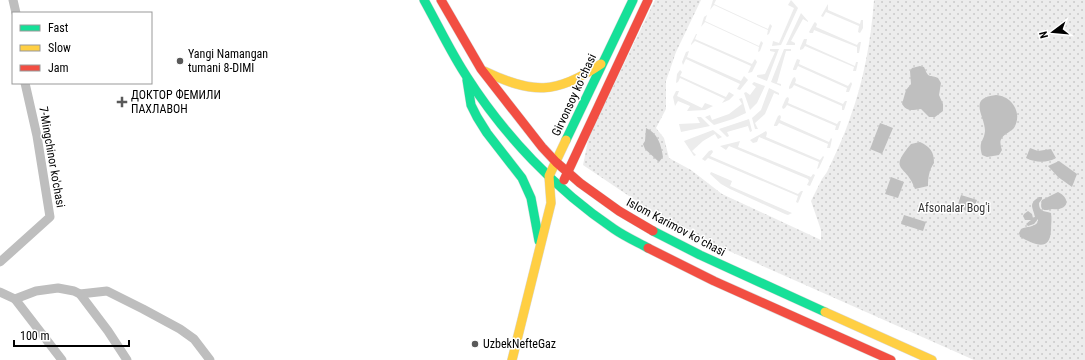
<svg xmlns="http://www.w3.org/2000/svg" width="1085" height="360" font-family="'Roboto Condensed',sans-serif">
  <defs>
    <pattern id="park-dots" width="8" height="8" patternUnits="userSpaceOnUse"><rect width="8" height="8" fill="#ececec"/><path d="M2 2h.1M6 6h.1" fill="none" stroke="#c9c9c9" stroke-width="1.8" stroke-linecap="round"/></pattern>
  </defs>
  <rect width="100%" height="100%" fill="#fff"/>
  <g fill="#ececec">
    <polygon points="713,0 716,0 714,4 768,29 770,24 772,26 769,34 767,35 768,30 714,5 710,10"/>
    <polygon points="791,0 798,8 781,45 772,46 773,41 779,43 794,8 788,5"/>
    <polygon points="828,4 828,10 860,24 861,20 863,20 863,28 860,33 858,32 859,26 826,12 823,17 821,16"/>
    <polygon points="801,13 808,21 808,22 803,19 791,41 795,43 795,45 786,45"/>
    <polygon points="707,15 705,21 759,46 761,41 763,43 760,51 758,52 759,47 705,22 701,27 704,17"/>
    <polygon points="815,22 817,24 816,27 857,45 859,42 861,42 859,53 857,53 857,47 814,30 813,33 810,33 809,32 814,23"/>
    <polygon points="696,34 697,34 695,39 752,64 755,59 757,62 752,72 748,73 751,66 695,41 691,45 691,44"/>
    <polygon points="804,39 807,39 806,44 855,66 856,62 858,62 856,71 853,71 854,67 805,46 803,49 800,50 800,48"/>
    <polygon points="770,49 779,49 767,81 757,77 757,75 765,74 775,52 770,51"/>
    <polygon points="784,49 791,49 791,51 786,51 777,83 781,84 781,86 771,82"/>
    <polygon points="689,51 687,57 741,81 744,76 748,80 740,90 737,89 740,84 686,59 683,65 682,62 686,52"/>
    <polygon points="797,59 800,60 799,64 848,86 851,82 852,84 849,92 846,92 847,88 798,66 796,70 793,70 793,69"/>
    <polygon points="680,70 682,72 680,76 726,97 729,92 734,95 729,100 722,103 725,99 680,78 678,82 676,83 677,74"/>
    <polygon points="795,77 796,80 795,83 843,104 845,101 847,101 844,110 842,110 842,106 794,85 792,88 789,89 789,87 793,78"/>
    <polygon points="754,82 765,86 757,103 750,110 744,93 746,92 750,95 756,87 752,84"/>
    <polygon points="769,88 779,93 779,95 774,93 765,114 755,123 758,129 755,129 752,118 761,110"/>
    <polygon points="676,91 679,91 677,96 702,108 705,103 713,106 705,110 687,111 690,106 678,101 675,106 673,97"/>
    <polygon points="788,97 789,99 788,103 837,124 839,121 841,121 838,130 835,130 836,126 787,105 785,108 783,109 782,107 786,98"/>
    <polygon points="742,98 746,113 733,119 714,125 705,117 710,115 712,120 729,114 742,104 739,99"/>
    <polygon points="780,115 781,117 780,120 829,142 831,138 832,139 830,148 827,148 828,144 779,123 777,126 774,126 774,125 778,116"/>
    <polygon points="697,117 701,117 710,126 681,132 679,124 700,123"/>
    <polygon points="749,119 752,131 750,132 748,126 727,132 729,136 727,137 719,129"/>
    <polygon points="713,130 722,137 718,139 715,134 703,141 692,151 696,155 694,156 684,141"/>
    <polygon points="766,131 767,133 766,137 820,160 823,156 824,157 819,168 817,169 819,162 759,137 757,142 753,143 750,140"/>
    <polygon points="740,141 738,147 811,177 813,174 815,175 810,186 807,185 809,181 808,179 729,146 726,150 720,146"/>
    <polygon points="712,150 713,152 710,156 798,194 801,191 803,191 798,203 796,202 798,196 708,158 705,161 702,159 709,151"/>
    <polygon points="711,172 732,181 730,186 792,213 788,215 785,214 730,189 721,184 710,174"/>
  </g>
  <path fill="url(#park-dots)" d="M 655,0 L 701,0 L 676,52 L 666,81 L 666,109 L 656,128 L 664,138 L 669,158 L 691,170 L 722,194 L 821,240 L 821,230 L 811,201 L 822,179 L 827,172 C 835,155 844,136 850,118 C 864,80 871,40 874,0 L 1085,0 L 1085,360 L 974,360 L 675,227 L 583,165 L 589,136 Z"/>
  <g fill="#bfbfbf">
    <path d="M 920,66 L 924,67 C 929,79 928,74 938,78 L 941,83 L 939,95 L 943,104 L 943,111 L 935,117 L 929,117 L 921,109 C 912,110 907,112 902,104 L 906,90 L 911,84 L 910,71 L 912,68 Z"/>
    <path d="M 996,95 C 1012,96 1023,113 1014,128 C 1011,132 1005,133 1002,138 C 999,141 1001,147 1002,150 L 999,155 L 987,157 L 982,155 C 978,141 984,142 985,131 C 985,116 967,98 996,95 Z"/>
    <polygon points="880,123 893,128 882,154 870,149"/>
    <path d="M 646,128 C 658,133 661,145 663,157 L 659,162 L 645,149 L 643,144 L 645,141 Z"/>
    <path d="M 920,142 C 930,147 934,151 934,163 C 929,170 928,178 928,186 L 915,189 C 907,164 887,172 911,144 Z"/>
    <path d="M 1030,148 L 1038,151 L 1051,149 L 1056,158 C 1047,163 1036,163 1026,158 Z"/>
    <polygon points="1059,161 1077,174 1072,187 1058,177 1048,166"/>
    <polygon points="891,177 904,182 898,198 885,194"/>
    <path d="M 1058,192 C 1065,195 1071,204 1062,208 C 1058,210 1055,209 1052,209 C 1044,211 1039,211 1042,200 Z"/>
    <polygon points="961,195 977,200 972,213 957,207"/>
    <path d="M 1039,197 L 1042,197 L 1042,199 L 1039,203 C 1039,212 1044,211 1051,213 C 1052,219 1051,224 1051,230 C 1050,253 1034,244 1020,237 L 1019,233 L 1021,229 C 1027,226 1033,228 1038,222 L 1038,219 L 1034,224 L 1028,226 L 1026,224 L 1031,220 L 1025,220 L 1023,216 L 1024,214 L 1028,211 L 1032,214 L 1033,218 L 1035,217 C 1033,207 1028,204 1039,197 Z"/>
    <polygon points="904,215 926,222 923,231 901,224"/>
  </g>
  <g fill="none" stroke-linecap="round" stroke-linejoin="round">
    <defs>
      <g id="fast">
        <path d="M 424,0 C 438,25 451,53 467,77 C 504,135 556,190 614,229 C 624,236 637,242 648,248"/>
        <polyline points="467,80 471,105 477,117 487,133 522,178 531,198 539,241"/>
        <polyline points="566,140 633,0"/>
        <polyline points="653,231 700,255 825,312"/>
      </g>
      <g id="slow">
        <path d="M 484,71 C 532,94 556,95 601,64"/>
        <polyline points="825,312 932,360"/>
        <polyline points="512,360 551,203 549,176 566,140"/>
      </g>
      <g id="jam">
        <polyline points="441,0 481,69 542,147 556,162 580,183 619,211 653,231"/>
        <polyline points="564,180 648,0"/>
        <polyline points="648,248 714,281 891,360"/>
      </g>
    </defs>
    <use href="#fast" stroke="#dbdbdb" stroke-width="10"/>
    <use href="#slow" stroke="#dbdbdb" stroke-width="10"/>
    <use href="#jam" stroke="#dbdbdb" stroke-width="10"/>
    <g stroke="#bebebe" stroke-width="9">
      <polyline points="13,0 16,13"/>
      <polyline points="0,262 50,217 37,136 25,83"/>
      <polyline points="0,292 15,299 36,291 58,288 74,291 80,294 108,331 127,360"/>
      <polyline points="80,294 107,291 143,309 180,329 194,339 210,360"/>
      <polyline points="15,299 62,360"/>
    </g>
    <use href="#fast" stroke="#16e098" stroke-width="9"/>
    <use href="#slow" stroke="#ffcf43" stroke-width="9"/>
    <use href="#jam" stroke="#f24e42" stroke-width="9"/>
  </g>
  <g fill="#595959" stroke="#fff" stroke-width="1.5">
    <circle cx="180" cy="61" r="4"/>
    <path d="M120 96h4v4h4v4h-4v4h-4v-4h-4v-4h4z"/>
    <circle cx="475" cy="344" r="4"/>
  </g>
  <g text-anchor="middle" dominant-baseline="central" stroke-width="3" stroke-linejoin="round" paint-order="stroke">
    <g font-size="12" fill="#000" stroke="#fff" text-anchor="start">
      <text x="188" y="54">Yangi Namangan<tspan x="188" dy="14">tumani 8-DIMI</tspan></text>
      <text x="131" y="95">ДОКТОР ФЕМИЛИ<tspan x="131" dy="14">ПАХЛАВОН</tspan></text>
      <text x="483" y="344">UzbekNefteGaz</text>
    </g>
    <g font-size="12" fill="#000" stroke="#fff">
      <text transform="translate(574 95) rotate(-65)">Girvonsoy koʻchasi</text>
      <text transform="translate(52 157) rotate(80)">7-Mingchinor ko'chasi</text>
      <text transform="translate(676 227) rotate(28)">Islom Karimov koʻchasi</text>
    </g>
    <g font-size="12" fill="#333" stroke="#fff">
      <text x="954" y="208">Afsonalar Bog'i</text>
    </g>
  </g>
  <rect x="12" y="12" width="140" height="72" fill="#ffffff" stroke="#999999"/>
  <rect x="20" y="25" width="20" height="6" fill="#16e098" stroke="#999999"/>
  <text x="48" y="32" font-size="12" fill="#000000">Fast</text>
  <rect x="20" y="45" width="20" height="6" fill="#ffcf43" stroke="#999999"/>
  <text x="48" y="52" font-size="12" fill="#000000">Slow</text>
  <rect x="20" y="65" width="20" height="6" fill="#f24e42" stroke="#999999"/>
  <text x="48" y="72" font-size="12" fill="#000000">Jam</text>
  <g transform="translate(1053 32) rotate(254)" stroke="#ffffff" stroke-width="3" paint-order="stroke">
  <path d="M0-3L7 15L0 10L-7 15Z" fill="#000000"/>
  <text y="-6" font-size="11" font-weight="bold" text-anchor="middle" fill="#000000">N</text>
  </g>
  <path d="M14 340v6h115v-6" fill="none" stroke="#000000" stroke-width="2"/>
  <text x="20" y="340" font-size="12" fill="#000000" stroke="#ffffff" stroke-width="3" paint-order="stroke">100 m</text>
</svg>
